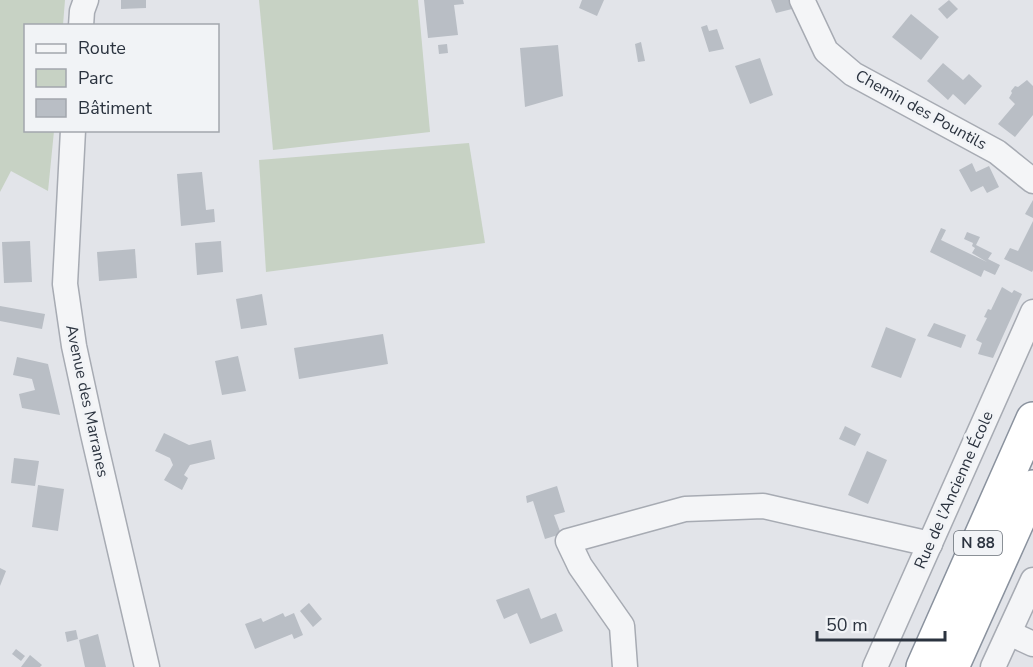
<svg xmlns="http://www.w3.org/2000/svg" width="1033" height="667" font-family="'Nunito Sans',sans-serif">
  <rect width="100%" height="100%" fill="#e2e4e9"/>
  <g fill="#c7d2c4">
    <polygon points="0,0 65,0 63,25 26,26 26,130 54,131 48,191 11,171 0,192"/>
    <polygon points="259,0 418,0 430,132 273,150"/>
    <polygon points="469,143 485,243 266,272 259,160"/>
  </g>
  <g fill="#b9bec5">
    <polygon points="121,0 146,0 146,8 121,9"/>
    <polygon points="424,0 463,0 464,4 454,5 458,35 428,38"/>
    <polygon points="582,0 604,0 597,16 579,8"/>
    <polygon points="771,0 789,0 792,9 776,13"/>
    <polygon points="949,0 958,9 947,19 938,9"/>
    <polygon points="911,14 939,37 921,60 892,37"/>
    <polygon points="707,25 709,31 717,29 724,49 709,52 701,27"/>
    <polygon points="641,42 645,61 638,62 635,44"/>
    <polygon points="447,44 448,53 439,54 438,45"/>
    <polygon points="558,45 563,96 525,107 520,48"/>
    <polygon points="760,58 773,95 750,104 735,66"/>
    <polygon points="943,63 963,80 969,74 982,86 965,105 953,94 948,100 927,81"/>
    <polygon points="1027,80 1033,86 1033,115 1015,137 998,124 1015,104 1009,98 1012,93 1011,91 1015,86 1018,87"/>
    <polygon points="972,163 976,172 989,166 999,187 987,193 983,186 971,192 959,170"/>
    <polygon points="202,172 206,210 214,209 215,222 181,226 177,174"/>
    <polygon points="1033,200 1033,218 1025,214"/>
    <polygon points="1033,221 1033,270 1032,272 1004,259 1010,248 1018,251"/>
    <polygon points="941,228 946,230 941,240 987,262 972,253 975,248 972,246 973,243 964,239 967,232 980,237 976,245 992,253 988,259 1000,265 995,275 984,270 981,277 930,252"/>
    <polygon points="30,241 32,282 4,283 2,242"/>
    <polygon points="221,241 223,272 197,275 195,243"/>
    <polygon points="135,249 137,278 99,281 97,252"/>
    <polygon points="1002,287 1012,293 1014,290 1022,294 993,358 978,354 982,343 976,340 987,318 984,317 988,309 991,310"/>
    <polygon points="262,294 267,325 241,329 236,299"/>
    <polygon points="0,306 45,314 42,329 0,321"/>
    <polygon points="934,323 966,335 961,348 927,336"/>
    <polygon points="886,327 916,339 901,378 871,367"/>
    <polygon points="383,334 388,364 299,379 294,348"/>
    <polygon points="238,356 246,391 222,395 215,361"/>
    <polygon points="17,357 48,364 60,415 22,408 19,394 35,390 32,379 13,375"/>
    <polygon points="845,426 861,434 855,446 839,439"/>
    <polygon points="164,433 189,445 211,440 215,459 190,465 184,475 188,478 182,490 164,480 173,465 170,458 155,451"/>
    <polygon points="867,451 887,460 868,504 848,495"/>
    <polygon points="14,458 39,461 35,486 11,483"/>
    <polygon points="38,485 64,489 58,531 32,527"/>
    <polygon points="557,486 565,512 554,515 561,534 545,539 533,501 527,503 526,496"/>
    <polygon points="0,568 6,571 0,586"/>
    <polygon points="529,588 541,619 556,613 563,631 530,644 517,613 504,619 496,600"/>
    <polygon points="309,603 322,619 313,627 300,611"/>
    <polygon points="283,613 285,617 294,613 303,635 294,639 292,634 255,649 245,624 261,618 263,622"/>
    <polygon points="76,630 78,639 67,642 65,632"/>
    <polygon points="98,634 106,667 85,667 79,640"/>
    <polygon points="16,649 25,656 21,661 12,654"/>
    <polygon points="30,655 42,665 40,667 21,667"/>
  </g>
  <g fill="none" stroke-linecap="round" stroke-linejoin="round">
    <defs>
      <g id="minor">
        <polyline points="802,0 826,51 853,74 997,152 1033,181"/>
        <polyline points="81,26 82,11 86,0"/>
        <polyline points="73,130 65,284 74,346 93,434 147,667"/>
        <polyline points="1009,633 1033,644"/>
        <polyline points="625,667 622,626 580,566 568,541 685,509 763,506 930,544"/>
        <polyline points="875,667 1033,312"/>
        <polyline points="993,667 1033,580"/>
      </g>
      <g id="highway">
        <polyline points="923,667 1033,419"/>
        <polyline points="952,667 1033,487"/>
      </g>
    </defs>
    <use href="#minor" stroke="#a7abb3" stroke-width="27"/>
    <use href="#highway" stroke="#8a929e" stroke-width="36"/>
    <use href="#minor" stroke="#f4f5f7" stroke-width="24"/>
    <use href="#highway" stroke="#fff" stroke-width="33"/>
  </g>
  <g text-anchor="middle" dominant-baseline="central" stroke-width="6" stroke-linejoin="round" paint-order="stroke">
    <rect fill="#f1f3f6" stroke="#666d76" stroke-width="1.5" x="954" y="531" width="48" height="24" rx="4.5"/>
    <g font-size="15" font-weight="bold" fill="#2b333f">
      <text x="978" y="543">N 88</text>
    </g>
    <g font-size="16" fill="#2b333f" stroke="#f1f3f6">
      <text transform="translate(921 110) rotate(29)">Chemin des Pountils</text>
      <text transform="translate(87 401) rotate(78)">Avenue des Marranes</text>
      <text transform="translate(954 490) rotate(-66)">Rue de l’Ancienne École</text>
    </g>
  </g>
  <rect x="24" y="24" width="195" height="108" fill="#f1f3f6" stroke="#a2a6ad" stroke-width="1.5"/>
  <rect x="36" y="44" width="30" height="9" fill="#f4f5f7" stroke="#a2a6ad" stroke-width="1.5"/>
  <text x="78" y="54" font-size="18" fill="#2b333f">Route</text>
  <rect x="36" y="69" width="30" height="18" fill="#c7d2c4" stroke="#a2a6ad" stroke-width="1.5"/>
  <text x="78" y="84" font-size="18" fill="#2b333f">Parc</text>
  <rect x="36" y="99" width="30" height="18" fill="#b9bec5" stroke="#a2a6ad" stroke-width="1.5"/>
  <text x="78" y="114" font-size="18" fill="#2b333f">Bâtiment</text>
  <path d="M817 631v9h128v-9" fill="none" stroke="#2b333f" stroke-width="3"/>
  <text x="826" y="631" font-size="18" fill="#2b333f" stroke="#f1f3f6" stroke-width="4.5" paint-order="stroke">50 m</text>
</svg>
